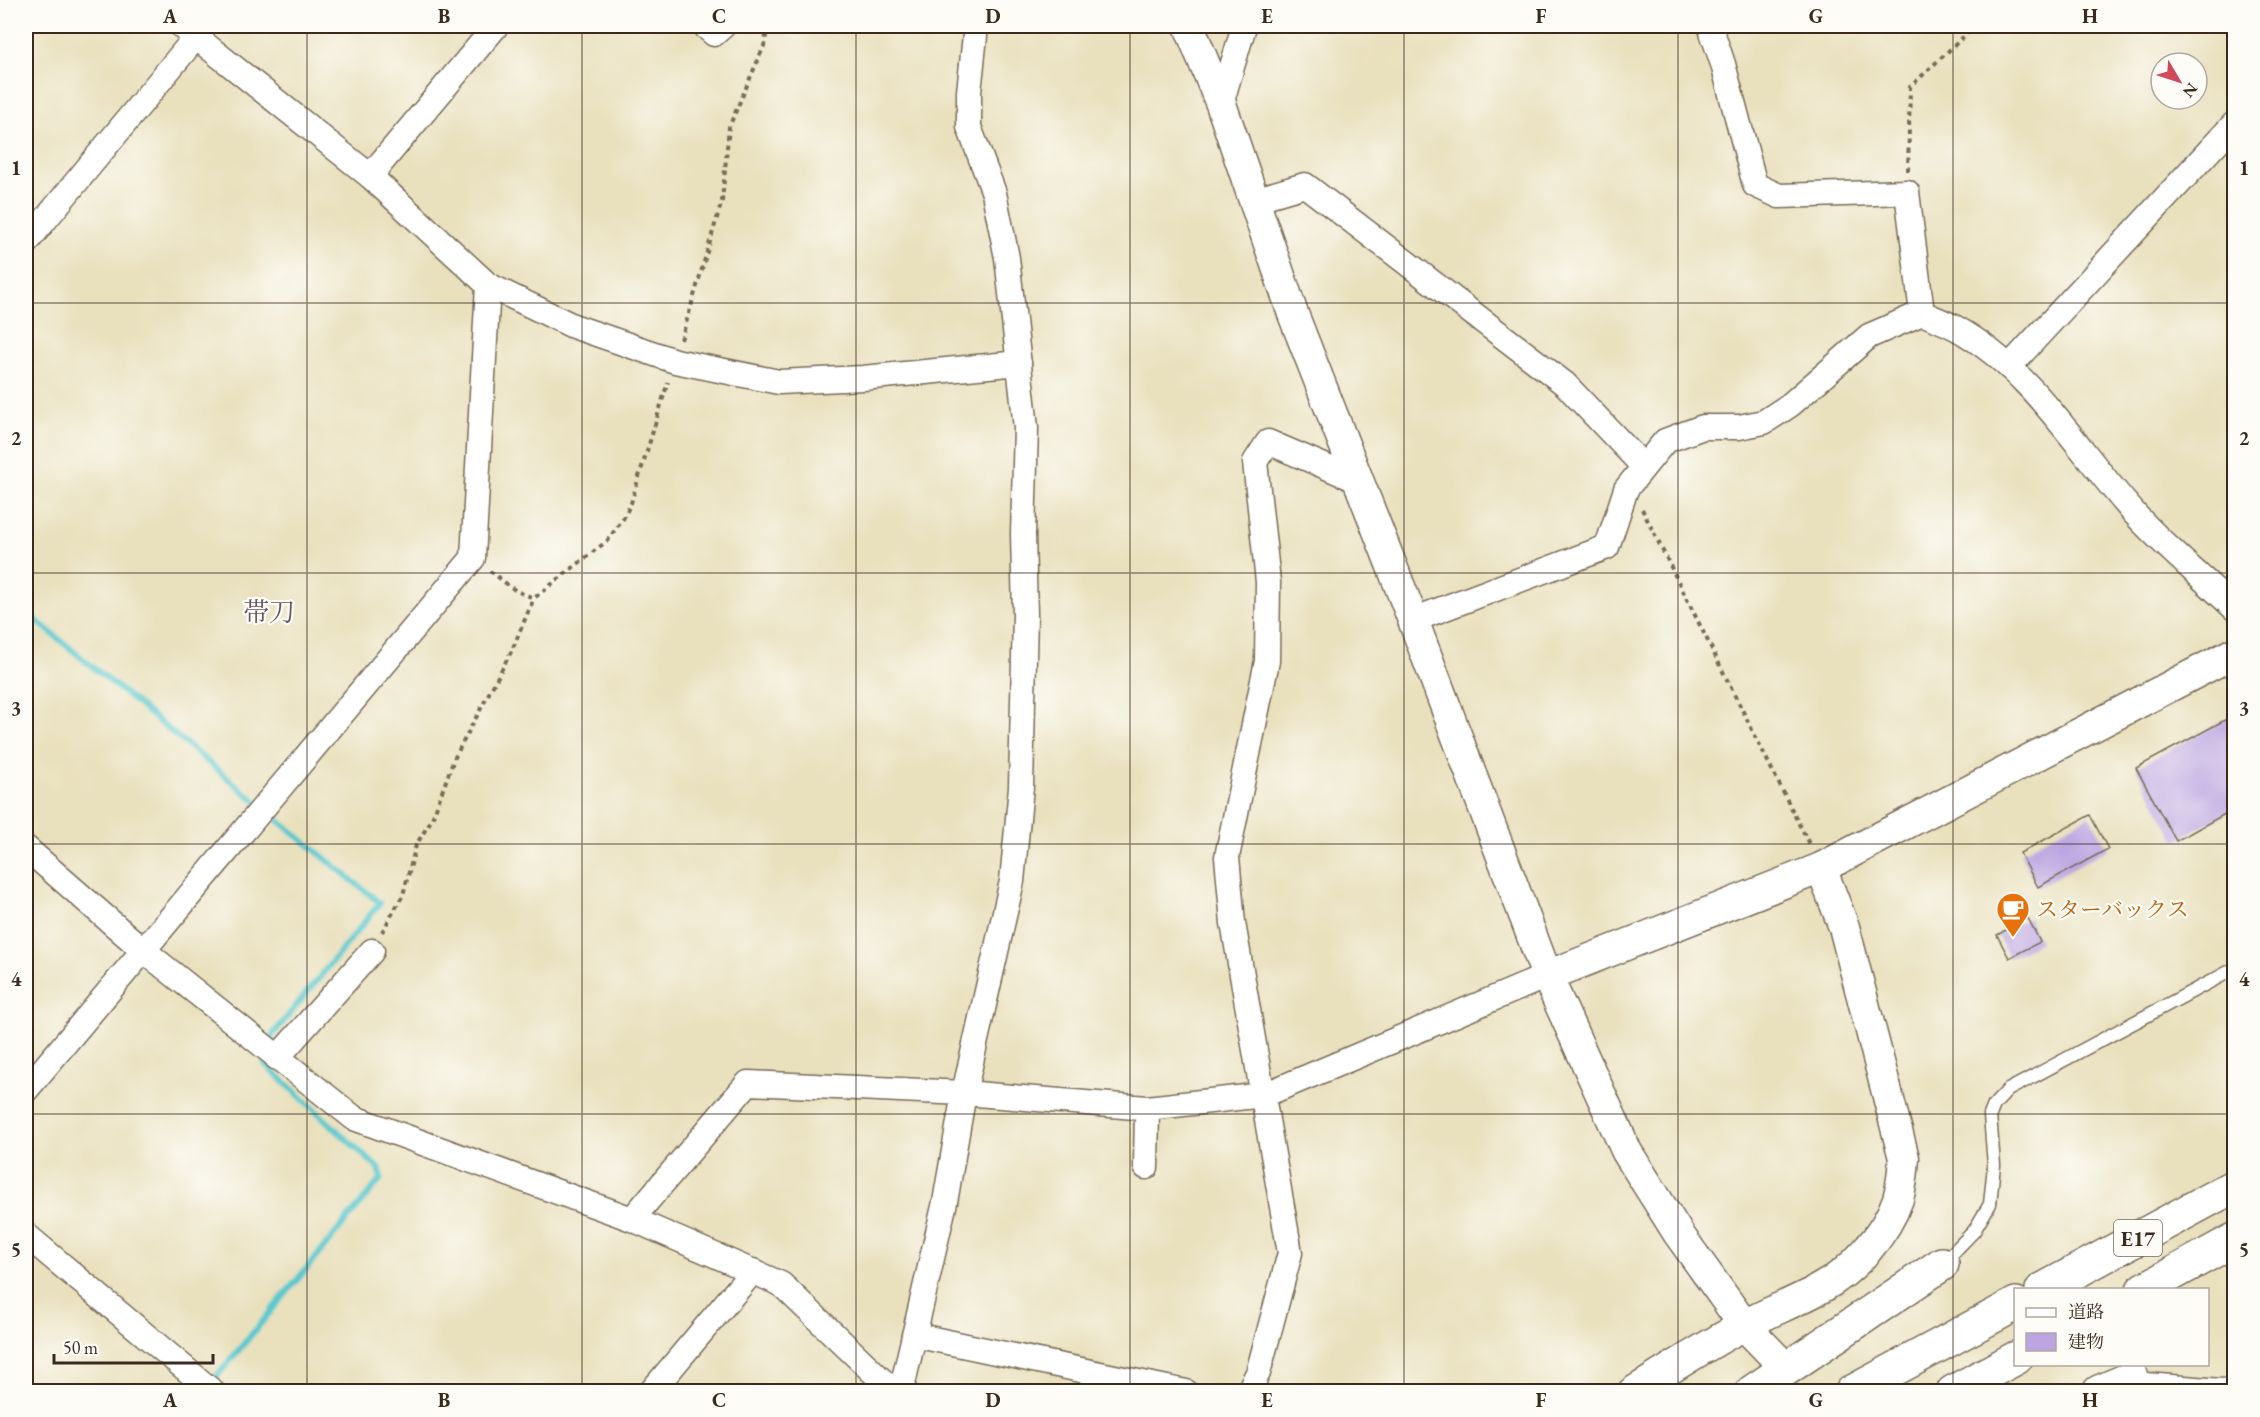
<svg xmlns="http://www.w3.org/2000/svg" width="2260" height="1417" font-family="'EB Garamond','Noto Serif JP',serif">
  <rect width="100%" height="100%" fill="#fdfcf7"/>
  <filter id="ink" filterUnits="userSpaceOnUse"><feTurbulence type="fractalNoise" baseFrequency=".0167" numOctaves="2"/><feDisplacementMap in="SourceGraphic" scale="12" xChannelSelector="R" yChannelSelector="G"/><feConvolveMatrix kernelMatrix="1 2 1 2 8 2 1 2 1" color-interpolation-filters="sRGB"/></filter>
  <filter id="wash" filterUnits="userSpaceOnUse"><feTurbulence type="fractalNoise" baseFrequency=".008" numOctaves="4" result="noise"/><feDisplacementMap in="SourceGraphic" scale="24" xChannelSelector="R" yChannelSelector="G"/><feGaussianBlur stdDeviation="1.35" result="paint"/><feColorMatrix in="noise" values="0 0 0 0 0 0 0 0 0 0 0 0 0 0 0 0 0 1.4 0 .05"/><feComposite in="paint" operator="in"/></filter>
  <g filter="url(#wash)">
    <rect width="100%" height="100%" fill="#e9e0bd"/>
    <g fill="none" stroke-linecap="round" stroke-linejoin="round">
      <g stroke="#5bc8ce" stroke-width="6">
        <polyline points="26,612 259,804"/>
        <polyline points="267,811 380,903 274,1033 269,1043"/>
        <polyline points="212,1382 381,1179 380,1170 265,1064 263,1055"/>
      </g>
    </g>
    <g id="blocks">
      <g fill="#bca5e1">
        <polygon points="2234,715 2234,809 2176,841 2136,768"/>
        <polygon points="2090,815 2108,849 2038,887 2020,853"/>
        <polygon points="2028,918 2040,942 2009,958 1997,935"/>
      </g>
    </g>
  </g>
  <g filter="url(#ink)">
    <use href="#blocks" fill-opacity="0" stroke="#786a56" stroke-width="1.5"/>
    <g fill="none" stroke-linecap="round" stroke-linejoin="round">
      <polyline stroke="#c6bc9d" stroke-width="30" stroke-dasharray="30 15" stroke-linecap="butt" points="1776,1358 1803,1392"/>
      <defs>
        <g id="service">
          <polyline points="1943,1263 1974,1231 1990,1204 1994,1165 1990,1115 1994,1105 2008,1090 2234,969"/>
          <polyline points="2134,1378 2222,1385 2234,1384"/>
        </g>
        <g id="minor">
          <polyline points="182,26 370,176 488,285 573,326 675,361 779,382 863,378 1019,363"/>
          <polyline points="705,26 714,34 723,26"/>
          <polyline points="1710,26 1723,64 1755,185 1779,196 1907,192 1922,313"/>
          <polyline points="1221,104 1244,26"/>
          <polyline points="370,176 496,26"/>
          <polyline points="1254,200 1305,185 1565,384 1643,466"/>
          <polyline points="26,243 195,38"/>
          <polyline points="2009,367 2234,124"/>
          <path d="M 1413,620 L 1607,547 L 1626,489 L 1665,441 L 1703,427 L 1739,427 L 1764,422 L 1790,405 L 1869,336 L 1922,313 C 1933,318 1945,322 1956,328 C 2033,371 2077,450 2135,514 C 2165,547 2202,577 2234,608"/>
          <polyline points="26,848 143,950 354,1118 632,1219 781,1284 894,1392"/>
          <polyline points="277,1058 372,951"/>
          <polyline points="26,1090 473,558 488,285"/>
          <polyline points="1146,1167 1147,1108"/>
          <polyline points="632,1219 748,1083 964,1093 1147,1108 1264,1095 1547,976"/>
          <polyline points="26,1235 213,1392"/>
          <polyline points="914,1335 1186,1392"/>
          <polyline points="651,1392 753,1271"/>
          <polyline points="901,1392 945,1202 964,1093 1012,881 1021,787 1025,615 1023,534 1026,428 1007,258 994,193 969,127 969,92 976,26"/>
          <polyline points="1248,1392 1258,1373 1290,1253 1233,923 1227,857 1267,661 1268,582 1255,462 1268,442 1359,481"/>
        </g>
        <g id="tertiary">
          <polyline points="1189,26 1221,104 1293,314 1413,620 1547,976 1627,1152 1678,1233 1744,1325 1776,1358"/>
          <polyline points="1547,976 1821,868 2234,653"/>
          <path d="M 1633,1392 C 1669,1370 1705,1346 1743,1326 C 1768,1312 1796,1302 1821,1288 C 1854,1270 1886,1234 1898,1199 C 1902,1185 1903,1172 1904,1158 L 1844,927 L 1821,868"/>
        </g>
        <g id="motorway">
          <polyline points="2042,1290 2234,1186"/>
          <polyline points="2143,1290 2234,1240"/>
          <polyline points="1752,1392 1942,1264"/>
          <polyline points="1852,1392 2016,1304"/>
          <polyline points="1953,1392 2016,1358"/>
          <polyline points="2099,1392 2132,1378"/>
        </g>
      </defs>
      <use href="#service" stroke="#786a56" stroke-width="15"/>
      <use href="#minor" stroke="#786a56" stroke-width="27"/>
      <use href="#tertiary" stroke="#786a56" stroke-width="33"/>
      <use href="#motorway" stroke="#786a56" stroke-width="36"/>
      <g stroke="#786a56" stroke-width="4" stroke-dasharray="4.5 4.5" stroke-linecap="butt">
        <polyline points="1908,171 1910,87 1975,26"/>
        <polyline points="681,340 722,201 729,127 764,46 768,26"/>
        <polyline points="1642,509 1810,846"/>
        <polyline points="490,571 516,591 534,598 607,541 623,519 631,503 668,382"/>
        <polyline points="382,932 403,895 416,845 432,819 454,759 512,650 534,598"/>
      </g>
      <use href="#service" stroke="#fff" stroke-width="12"/>
      <use href="#minor" stroke="#fff" stroke-width="24"/>
      <use href="#tertiary" stroke="#fff" stroke-width="30"/>
      <use href="#motorway" stroke="#fff" stroke-width="33"/>
    </g>
  </g>
  <path fill="none" stroke="#3b2a1e" stroke-width="1.5" stroke-opacity="0.55" d="M 307,26 L 307,1392M 582,26 L 582,1392M 856,26 L 856,1392M 1130,26 L 1130,1392M 1404,26 L 1404,1392M 1678,26 L 1678,1392M 1953,26 L 1953,1392M 26,303 L 2234,303M 26,573 L 2234,573M 26,844 L 2234,844M 26,1114 L 2234,1114"/>
  <defs>
    <symbol id="cafe-pin" viewBox="-11 -11 22 30"><path d="M0 17L-7.5 6A9.5 9.5 0 1 1 7.5 6Z" fill="#e8710a" stroke="#fdfcf7"/><path d="M-5.5-4.5H6V0H3Q3 3.5 0 3.5H-2.5Q-5.5 3.5-5.5 0ZM3-3.2v2h1.7v-2ZM-6 4.5H4V6H-6Z" fill="#fff"/></symbol>
  </defs>
  <g fill-rule="evenodd">
    <use href="#cafe-pin" x="1994" y="890" width="38" height="52"/>
  </g>
  <g text-anchor="middle" dominant-baseline="central" stroke-width="4.5" stroke-linejoin="round" paint-order="stroke">
    <rect fill="#fdfcf7" stroke="#75695f" stroke-width="1.5" x="2114" y="1220" width="48" height="36" rx="4.5"/>
    <g font-size="21" font-weight="bold" fill="#3b2a1e">
      <text x="2138" y="1238">E17</text>
    </g>
    <g font-size="22" fill="#c56008" stroke="#fdfcf7" text-anchor="start">
      <text x="2036" y="909">スターバックス</text>
    </g>
    <g font-size="26" fill="#685562" stroke="#fdfcf7">
      <text x="269" y="612">帯刀</text>
    </g>
  </g>
  <rect width="2260" height="1417" fill="none" stroke="#fdfcf7" stroke-width="66"/>
  <rect x="2014" y="1288" width="195" height="78" fill="#fdfcf7" stroke="#afa8a0" stroke-width="1.5"/>
  <rect x="2026" y="1308" width="30" height="9" fill="#ffffff" stroke="#afa8a0" stroke-width="1.5"/>
  <text x="2068" y="1318" font-size="18" fill="#3b2a1e">道路</text>
  <rect x="2026" y="1333" width="30" height="18" fill="#bca5e1" stroke="#afa8a0" stroke-width="1.5"/>
  <text x="2068" y="1348" font-size="18" fill="#3b2a1e">建物</text>
  <g transform="translate(2179 81) rotate(129)"><circle r="28" fill="#fdfcf7" stroke="#afa8a0" stroke-width="1.5"/>
  <path d="M0-4.5L10 22L0 15L-10 22Z" fill="#d1495b"/>
  <text y="-9" font-size="16" font-weight="bold" text-anchor="middle" fill="#3b2a1e">N</text>
  </g>
  <path d="M54 1354v9h159v-9" fill="none" stroke="#3b2a1e" stroke-width="3"/>
  <text x="63" y="1354" font-size="18" fill="#3b2a1e" stroke="#fdfcf7" stroke-width="4.5" paint-order="stroke">50 m</text>
  <rect x="33" y="33" width="2194" height="1351" fill="none" stroke="#3b2a1e" stroke-width="2"/>
  <g font-size="20" text-anchor="middle" font-weight="bold" fill="#3b2a1e">
    <text x="170" y="23">A</text>
    <text x="444" y="23">B</text>
    <text x="719" y="23">C</text>
    <text x="993" y="23">D</text>
    <text x="1267" y="23">E</text>
    <text x="1541" y="23">F</text>
    <text x="1816" y="23">G</text>
    <text x="2090" y="23">H</text>
    <text x="16" y="175">1</text>
    <text x="2244" y="175">1</text>
    <text x="16" y="445">2</text>
    <text x="2244" y="445">2</text>
    <text x="16" y="715">3</text>
    <text x="2244" y="715">3</text>
    <text x="16" y="986">4</text>
    <text x="2244" y="986">4</text>
    <text x="16" y="1256">5</text>
    <text x="2244" y="1256">5</text>
    <text x="170" y="1407">A</text>
    <text x="444" y="1407">B</text>
    <text x="719" y="1407">C</text>
    <text x="993" y="1407">D</text>
    <text x="1267" y="1407">E</text>
    <text x="1541" y="1407">F</text>
    <text x="1816" y="1407">G</text>
    <text x="2090" y="1407">H</text>
  </g>
</svg>
